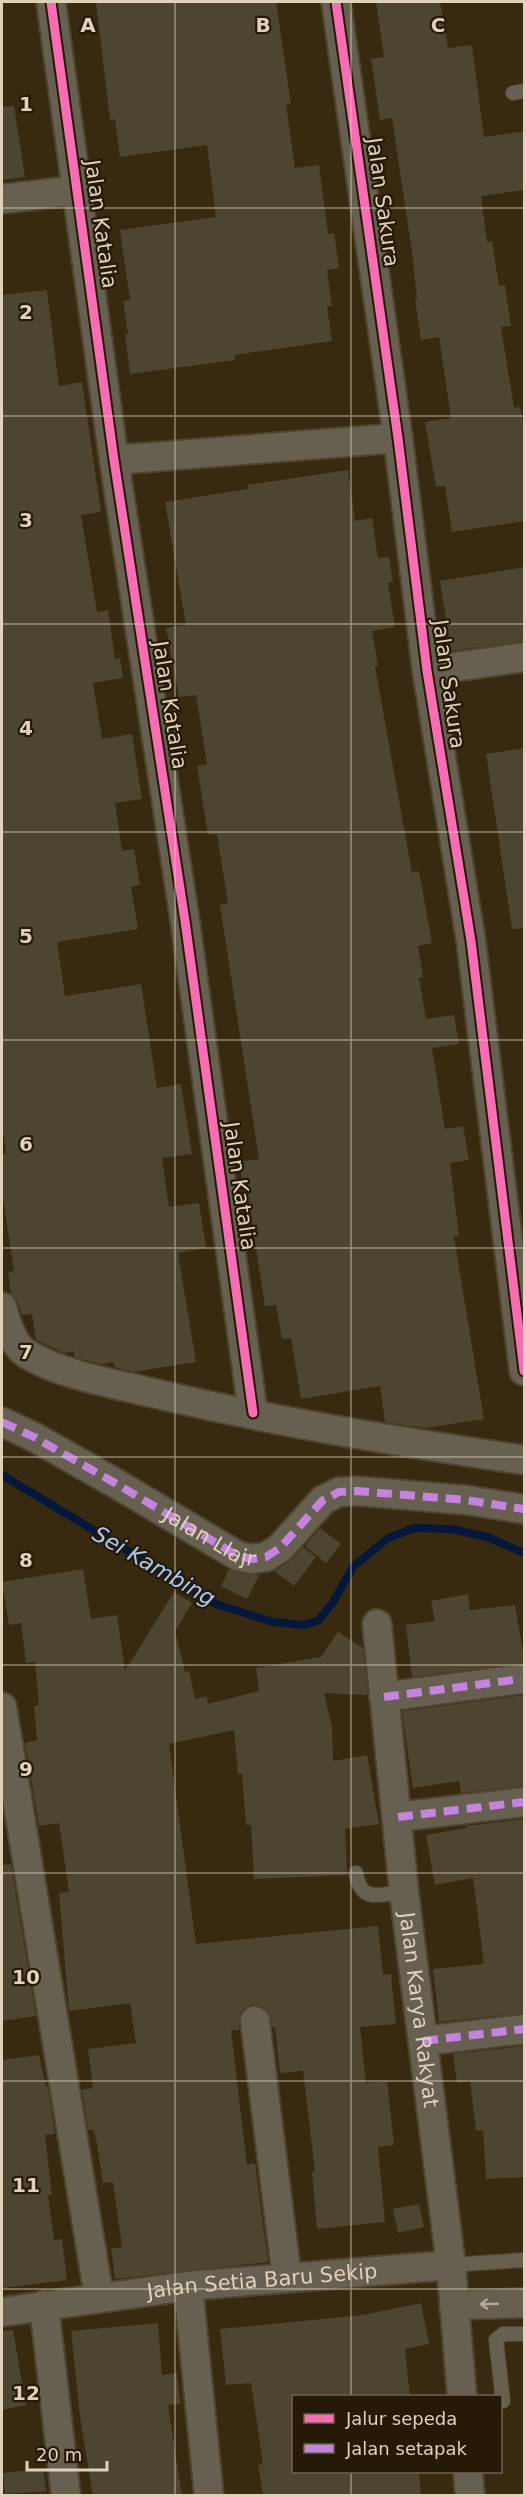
<svg xmlns="http://www.w3.org/2000/svg" width="526" height="2497" font-family="'DejaVu Sans',sans-serif">
  <rect width="100%" height="100%" fill="#372a10"/>
  <g fill="none" stroke-linecap="round" stroke-linejoin="round">
    <polyline stroke="#05183b" stroke-width="8" points="2,1475 216,1604 273,1622 304,1625 319,1620 333,1602 353,1567 388,1538 414,1528 451,1529 487,1537 524,1553"/>
  </g>
  <g fill="#4d4530">
    <polygon points="96,2 276,2 291,104 286,105 295,168 319,165 328,234 334,233 339,268 327,270 332,306 327,306 332,341 234,355 235,360 130,374 125,335 128,334 123,301 130,300 120,230 216,217 207,145 120,157 115,119 110,120"/>
    <polygon points="376,2 440,2 448,48 472,45 484,137 525,131 525,190 481,196 487,242 492,241 499,286 505,285 511,326 501,327 514,408 520,407 525,432 525,521 452,532 445,486 436,487 425,422 451,418 439,337 421,340 415,299 417,299 412,252 392,118 380,120 371,59 384,57"/>
    <polygon points="14,106 25,177 2,180 2,107"/>
    <polygon points="47,290 59,386 82,382 101,512 81,515 97,612 108,610 115,659 120,658 123,678 93,683 102,739 132,734 142,799 115,803 122,851 134,849 140,885 131,887 138,929 57,942 65,996 141,984 157,1088 181,1084 192,1154 162,1158 169,1207 199,1203 206,1248 178,1253 196,1362 133,1372 114,1367 114,1362 101,1364 77,1358 74,1357 74,1351 64,1353 36,1340 32,1314 22,1315 18,1302 11,1294 8,1272 14,1271 2,1192 2,1154 6,1153 2,1124 2,295"/>
    <polygon points="348,470 355,521 372,518 378,558 389,557 393,582 388,583 395,627 372,631 378,666 375,666 412,873 419,871 432,943 418,946 423,977 419,978 426,1019 454,1015 459,1044 432,1048 445,1129 463,1126 469,1160 450,1163 459,1236 454,1237 484,1419 425,1428 385,1422 380,1386 301,1399 291,1338 282,1339 276,1305 265,1306 248,1196 245,1197 239,1162 259,1159 220,905 228,903 217,834 208,835 197,766 207,764 196,695 179,697 166,628 186,625 165,502 248,489 247,485"/>
    <polygon points="525,567 525,641 451,651 440,581"/>
    <polygon points="525,748 525,928 512,929 486,754"/>
    <polygon points="320,1528 341,1544 326,1563 305,1546"/>
    <polygon points="303,1547 316,1557 294,1586 274,1571 289,1562"/>
    <polygon points="83,1569 91,1619 117,1615 125,1671 174,1592 192,1603 175,1631 185,1672 189,1671 195,1699 207,1696 208,1704 259,1691 256,1668 321,1657 338,1632 363,1648 368,1695 324,1693 332,1727 333,1761 367,1755 379,1824 345,1829 347,1875 254,1879 251,1825 246,1825 242,1774 238,1774 234,1730 169,1744 196,1944 378,1926 383,1975 391,1974 396,2024 360,2027 366,2083 387,2081 394,2145 378,2147 385,2222 317,2229 312,2172 315,2171 303,2071 280,2073 275,2027 272,2027 268,2011 261,2006 252,2005 245,2008 240,2014 239,2030 231,2030 247,2165 255,2163 268,2262 115,2279 111,2249 122,2247 113,2182 103,2183 96,2138 93,2130 88,2130 82,2090 93,2088 88,2049 136,2043 130,2003 69,2011 59,1893 69,1892 59,1823 39,1826 25,1743 37,1740 34,1706 39,1705 35,1662 26,1663 21,1623 9,1625 2,1582"/>
    <polygon points="229,1570 259,1575 247,1599 221,1586"/>
    <polygon points="468,1594 470,1610 515,1605 525,1663 412,1677 406,1625 435,1621 431,1601"/>
    <polygon points="525,1695 525,1786 461,1793 459,1781 413,1788 402,1711"/>
    <polygon points="525,1819 525,2013 439,2022 433,1969 484,1964 473,1878 435,1885 426,1835 466,1828 466,1826"/>
    <polygon points="11,1864 36,2016 2,2021 2,1865"/>
    <polygon points="524,2046 525,2177 486,2179 483,2130 476,2131 470,2081 457,2083 453,2054"/>
    <polygon points="39,2055 46,2087 48,2086 55,2134 45,2135 52,2195 48,2195 54,2240 62,2239 67,2280 2,2288 2,2060"/>
    <polygon points="419,2204 424,2227 398,2233 393,2209"/>
    <polygon points="421,2303 429,2344 405,2349 410,2397 294,2397 294,2472 419,2472 421,2496 263,2496 258,2465 263,2464 251,2383 226,2385 220,2329 363,2315"/>
    <polygon points="158,2323 162,2375 177,2373 180,2404 168,2405 182,2496 93,2496 80,2417 71,2331"/>
    <polygon points="13,2330 26,2405 2,2410 2,2331"/>
    <polygon points="43,2469 46,2491 5,2494 3,2473"/>
  </g>
  <g fill="none" stroke-linecap="round" stroke-linejoin="round">
    <defs>
      <g id="lane">
        <polyline points="513,93 524,91"/>
        <path d="M 356,1873 C 361,1904 379,1894 404,1892"/>
        <polyline points="451,2265 524,2260"/>
        <polyline points="503,2401 496,2340 503,2334 524,2334"/>
      </g>
      <g id="street">
        <polyline points="51,2 114,460 185,921 253,1413"/>
        <polyline points="336,2 398,438 427,671 471,941 524,1371"/>
        <polyline points="2,199 78,190"/>
        <polyline points="114,460 398,438"/>
        <polyline points="427,671 524,657"/>
        <path d="M 2,1307 C 6,1322 13,1346 27,1354 C 64,1376 112,1383 153,1393 C 276,1422 400,1442 524,1460"/>
        <polyline points="2,1422 34,1437 115,1483 238,1556 252,1559 266,1557 280,1548 323,1500 339,1492 357,1491 466,1500 524,1509"/>
        <path id="s1" d="M 377,1624 L 404,1892 L 451,2265 L 462,2396"/>
        <polyline points="384,1697 521,1679"/>
        <polyline points="2,1707 99,2297"/>
        <polyline points="398,1817 524,1802"/>
        <polyline points="255,2021 287,2278"/>
        <polyline points="423,2041 524,2029"/>
        <polyline points="188,2286 209,2496"/>
        <polyline points="44,2305 66,2496"/>
        <polyline points="454,2305 524,2303"/>
        <path id="s2" d="M 2,2312 L 188,2286 L 451,2265"/>
        <polyline points="468,2472 470,2496"/>
      </g>
    </defs>
    <use href="#lane" stroke="#4f442f" stroke-width="16"/>
    <use href="#street" stroke="#4f442f" stroke-width="32"/>
    <use href="#lane" stroke="#676051" stroke-width="14"/>
    <use href="#street" stroke="#676051" stroke-width="28"/>
    <g stroke="#c483df" stroke-width="8" stroke-dasharray="15 8" stroke-linecap="butt">
      <path id="s3" d="M 2,1422 L 34,1437 L 115,1483 L 238,1556 L 252,1559 L 266,1557 L 280,1548 L 323,1500 L 339,1492 L 357,1491 L 466,1500 L 524,1509"/>
      <polyline points="384,1697 521,1679"/>
      <polyline points="398,1817 524,1802"/>
      <polyline points="423,2041 524,2029"/>
    </g>
    <defs>
      <g id="cycleway">
        <polyline points="51,2 114,460 185,921 253,1413"/>
        <polyline points="336,2 398,438 427,671 471,941 524,1371"/>
      </g>
    </defs>
    <use href="#cycleway" stroke="#251a08" stroke-width="13"/>
    <use href="#cycleway" stroke="#f96db3" stroke-width="9"/>
  </g>
  <defs><path id="oneway-shaft" d="M-6 0H5M1.5-3L5.5 0L1.5 3" fill="none" stroke-width="1.6" stroke-linecap="round" stroke-linejoin="round" transform="scale(1.5)"/></defs>
  <use stroke="#b5a995" href="#oneway-shaft" transform="translate(489 2304) rotate(178)"/>
  <path fill="none" stroke="#dfd1ba" stroke-width="1.5" stroke-opacity="0.55" d="M 175,2 L 175,2496M 351,2 L 351,2396M 2,208 L 524,208M 2,416 L 524,416M 2,624 L 524,624M 2,832 L 524,832M 2,1040 L 524,1040M 2,1248 L 524,1248M 2,1457 L 524,1457M 2,1665 L 524,1665M 2,1873 L 524,1873M 2,2081 L 524,2081M 2,2289 L 524,2289M 351,2472 L 351,2496"/>
  <g text-anchor="middle" dominant-baseline="central" stroke-width="4.5" stroke-linejoin="round" paint-order="stroke">
    <g font-size="21" fill="#dfd1ba" stroke="#251a08">
      <text transform="translate(383 202) rotate(82)">Jalan Sakura</text>
      <text transform="translate(101 224) rotate(82)">Jalan Katalia</text>
      <text transform="translate(449 684) rotate(82)">Jalan Sakura</text>
      <text transform="translate(170 705) rotate(81)">Jalan Katalia</text>
      <text transform="translate(240 1186) rotate(82)">Jalan Katalia</text>
      <text stroke="none"><textPath href="#s3" startOffset="238">Jalan Llajr</textPath></text>
      <text stroke="none"><textPath href="#s1" startOffset="388">Jalan Karya Rakyat</textPath></text>
      <text stroke="none"><textPath href="#s2" startOffset="262">Jalan Setia Baru Sekip</textPath></text>
    </g>
    <g font-size="22" font-style="italic" fill="#adc9f6" stroke="#251a08">
      <text transform="translate(154 1566) rotate(30)">Sei Kambing</text>
    </g>
  </g>
  <g font-size="20" text-anchor="middle" font-weight="bold" fill="#dfd1ba" stroke="#251a08" stroke-width="4.5" stroke-linejoin="round" paint-order="stroke">
    <text x="88" y="32">A</text>
    <text x="263" y="32">B</text>
    <text x="438" y="32">C</text>
    <text x="26" y="111">1</text>
    <text x="26" y="319">2</text>
    <text x="26" y="527">3</text>
    <text x="26" y="735">4</text>
    <text x="26" y="943">5</text>
    <text x="26" y="1151">6</text>
    <text x="26" y="1359">7</text>
    <text x="26" y="1567">8</text>
    <text x="26" y="1776">9</text>
    <text x="26" y="1984">10</text>
    <text x="26" y="2192">11</text>
    <text x="26" y="2400">12</text>
  </g>
  <rect width="526" height="2497" fill="none" stroke="#dfd1ba" stroke-width="6"/>
  <rect x="292" y="2395" width="210" height="78" fill="#251a08" stroke="#6f634f" stroke-width="1.5"/>
  <rect x="304" y="2414" width="30" height="9" fill="#f96db3" stroke="#6f634f" stroke-width="1.5"/>
  <text x="346" y="2425" font-size="18" fill="#dfd1ba">Jalur sepeda</text>
  <rect x="304" y="2444" width="30" height="9" fill="#c483df" stroke="#6f634f" stroke-width="1.5"/>
  <text x="346" y="2455" font-size="18" fill="#dfd1ba">Jalan setapak</text>
  <path d="M27 2461v9h80v-9" fill="none" stroke="#dfd1ba" stroke-width="3"/>
  <text x="36" y="2461" font-size="18" fill="#dfd1ba" stroke="#251a08" stroke-width="4.5" paint-order="stroke">20 m</text>
</svg>
